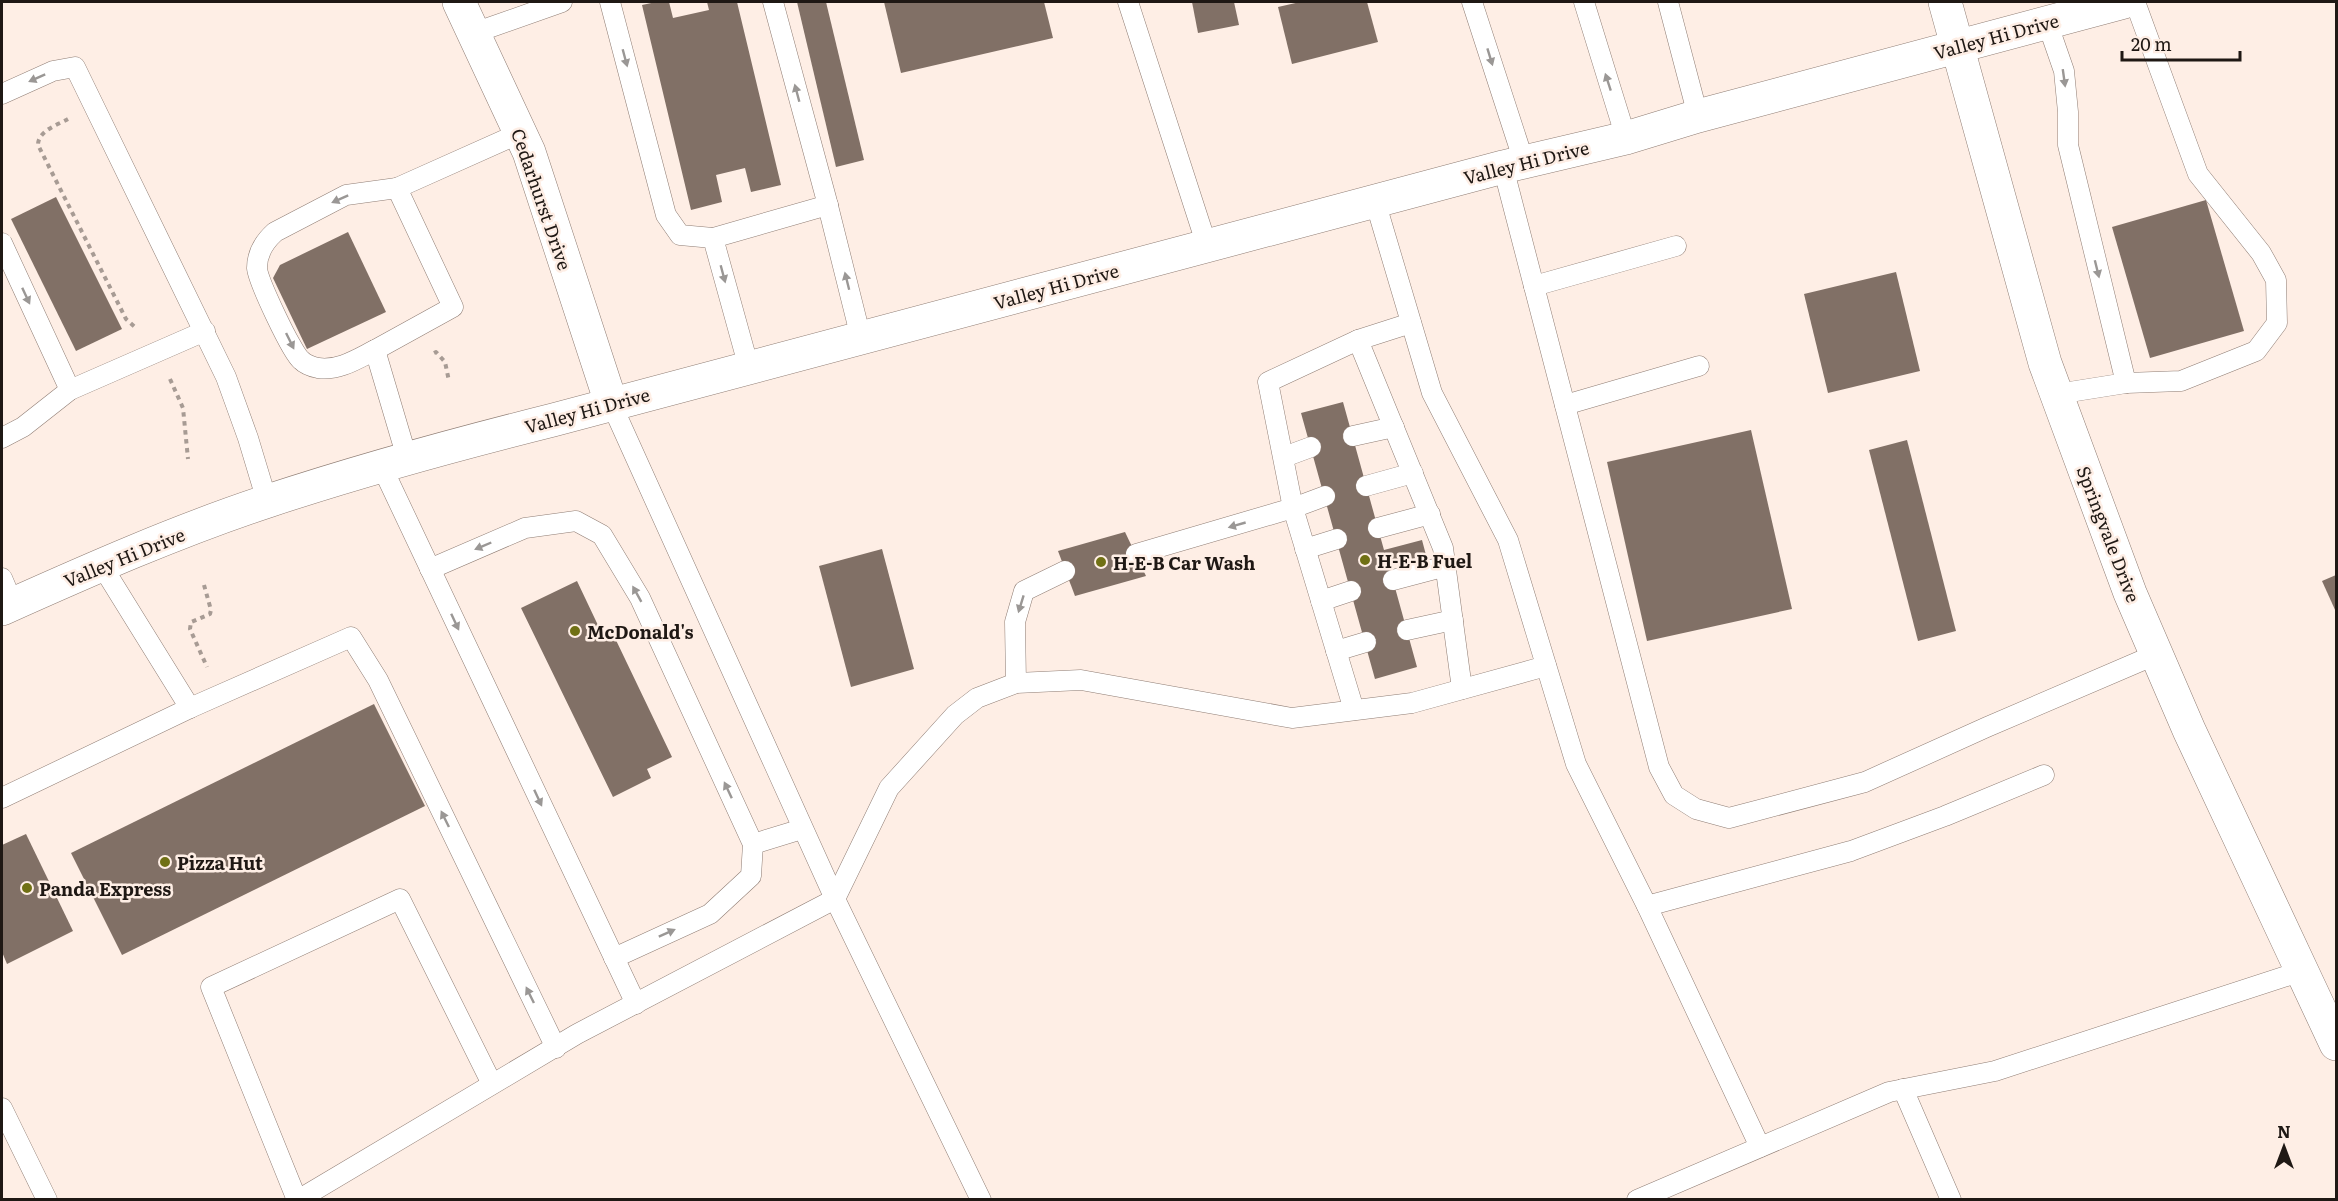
<svg xmlns="http://www.w3.org/2000/svg" width="2338" height="1201" font-family="Literata,serif">
  <rect width="100%" height="100%" fill="#feeee5"/>
  <g fill="#817066">
    <polygon points="656,2 669,2 673,18 709,10 707,2 737,2 781,185 751,192 745,168 716,175 722,202 691,210 642,5"/>
    <polygon points="797,2 826,2 864,160 836,167"/>
    <polygon points="884,2 1044,2 1053,38 901,73"/>
    <polygon points="1192,2 1234,2 1239,25 1198,33"/>
    <polygon points="1300,2 1367,2 1378,42 1292,64 1278,7"/>
    <polygon points="56,197 122,329 76,351 11,219"/>
    <polygon points="2206,200 2244,331 2150,358 2112,227"/>
    <polygon points="348,232 386,312 307,349 273,278 280,265"/>
    <polygon points="1896,272 1920,371 1828,393 1804,294"/>
    <polygon points="1343,402 1384,550 1422,540 1426,555 1389,566 1417,667 1375,679 1301,413"/>
    <polygon points="1751,430 1792,609 1647,641 1607,462"/>
    <polygon points="1907,440 1956,631 1918,641 1869,450"/>
    <polygon points="1125,532 1146,576 1075,596 1058,551"/>
    <polygon points="882,549 914,669 851,687 819,566"/>
    <polygon points="2336,575 2336,612 2322,581"/>
    <polygon points="577,581 605,640 614,636 672,757 647,769 651,778 613,797 521,608"/>
    <polygon points="374,704 425,806 122,955 71,853"/>
    <polygon points="26,834 73,931 7,964 2,952 2,845"/>
  </g>
  <g fill="none" stroke-linecap="round" stroke-linejoin="round">
    <defs>
      <g id="service">
        <polyline points="610,2 666,215 680,235 713,238 749,368"/>
        <polyline points="773,2 826,198 861,338"/>
        <polyline points="1128,2 1207,246"/>
        <polyline points="1472,2 1524,162"/>
        <polyline points="1584,2 1626,138"/>
        <polyline points="1668,2 1698,116"/>
        <polyline points="2047,22 2064,71 2068,112 2068,145 2126,383"/>
        <polyline points="474,33 562,2"/>
        <polyline points="2,94 53,71 75,67 226,377 248,438 267,501"/>
        <polyline points="1503,167 1659,767 1674,795 1696,809 1729,818 1865,782 1987,727 2157,654"/>
        <polyline points="1375,201 1432,393 1508,540 1576,764 1647,906 1760,1147"/>
        <polyline points="713,238 828,205"/>
        <polyline points="2,243 70,390"/>
        <polyline points="1534,286 1676,246"/>
        <polyline points="1358,340 1411,323"/>
        <path d="M 375,350 C 357,359 339,371 318,368 C 313,367 305,364 301,360 C 292,353 258,281 257,268 C 257,253 265,241 275,232 L 346,195 L 397,188"/>
        <polyline points="2057,394 2126,383 2181,381 2256,351 2277,323 2276,280 2261,253 2198,174 2135,2"/>
        <polyline points="1565,405 1699,366"/>
        <polyline points="1353,436 1394,427"/>
        <polyline points="2,438 23,427 70,390 205,331"/>
        <polyline points="1284,457 1311,447"/>
        <polyline points="407,458 375,350 453,307 397,188 520,133"/>
        <polyline points="382,467 636,1004"/>
        <polyline points="1366,486 1413,473"/>
        <polyline points="1378,528 1430,514"/>
        <polyline points="1305,549 1337,539"/>
        <polyline points="1136,554 1293,508 1325,496"/>
        <polyline points="102,566 190,708"/>
        <polyline points="430,569 525,528 576,521 602,535 640,598 753,844 751,876 710,914 614,958"/>
        <polyline points="2,578 13,604"/>
        <polyline points="1393,580 1446,566"/>
        <polyline points="1321,601 1351,591"/>
        <polyline points="1407,630 1453,620"/>
        <polyline points="1336,651 1366,642"/>
        <polyline points="1016,683 1015,622 1024,591 1065,571"/>
        <polyline points="1354,710 1293,508 1268,382 1358,340 1443,548 1462,689"/>
        <polyline points="2,798 190,708 351,637 378,680 556,1048"/>
        <polyline points="753,844 802,829"/>
        <polyline points="1647,906 1851,851 1945,816 2044,775"/>
        <polyline points="1903,1089 1951,1200"/>
        <polyline points="2,1108 47,1200"/>
        <polyline points="297,1200 211,987 400,899 492,1084"/>
        <polyline points="298,1200 577,1034 835,899 611,403"/>
        <polyline points="981,1200 835,899 889,788 955,715 977,698 1016,683 1081,680 1292,718 1412,703 1546,666"/>
        <polyline points="1637,1200 1889,1092 1995,1071 2302,971"/>
      </g>
      <g id="minor">
        <polyline points="459,2 529,152 611,403"/>
        <polyline points="1945,2 2045,363 2130,593 2189,730 2336,1044"/>
      </g>
      <path id="tertiary" d="M 2,609 C 89,570 177,531 268,501 C 362,470 457,444 553,420 L 1503,167 L 1626,138 L 1698,116 L 2124,2"/>
    </defs>
    <use href="#service" stroke="#8f7d74" stroke-width="21"/>
    <use href="#minor" stroke="#8f7d74" stroke-width="34"/>
    <use href="#tertiary" stroke="#8f7d74" stroke-width="34"/>
    <g stroke="#a79b94" stroke-width="4" stroke-dasharray="4.5 4.5" stroke-linecap="butt">
      <path d="M 68,119 C 57,125 38,131 38,145 L 126,319 L 135,327"/>
      <polyline points="434,353 436,352 445,362 449,381"/>
      <polyline points="170,379 183,408 188,459"/>
      <polyline points="204,585 211,610 210,614 191,622 190,629 207,667"/>
    </g>
    <use href="#service" stroke="#fff" stroke-width="20"/>
    <use href="#minor" stroke="#fff" stroke-width="33"/>
    <use href="#tertiary" stroke="#fff" stroke-width="33"/>
  </g>
  <defs><path id="oneway-solid" d="M-6-.8H1V-3.2L6.5 0L1 3.2V.8H-6Z" transform="scale(1.5)"/></defs>
  <g fill="#9a9795">
    <use href="#oneway-solid" transform="translate(1490 57) rotate(73)"/>
    <use href="#oneway-solid" transform="translate(625 58) rotate(75)"/>
    <use href="#oneway-solid" transform="translate(37 78) rotate(156)"/>
    <use href="#oneway-solid" transform="translate(2064 78) rotate(82)"/>
    <use href="#oneway-solid" transform="translate(1608 82) rotate(-108)"/>
    <use href="#oneway-solid" transform="translate(797 93) rotate(-105)"/>
    <use href="#oneway-solid" transform="translate(340 199) rotate(156)"/>
    <use href="#oneway-solid" transform="translate(2097 269) rotate(76)"/>
    <use href="#oneway-solid" transform="translate(723 274) rotate(75)"/>
    <use href="#oneway-solid" transform="translate(847 281) rotate(-104)"/>
    <use href="#oneway-solid" transform="translate(26 296) rotate(65)"/>
    <use href="#oneway-solid" transform="translate(290 341) rotate(64)"/>
    <use href="#oneway-solid" transform="translate(1237 525) rotate(164)"/>
    <use href="#oneway-solid" transform="translate(483 546) rotate(157)"/>
    <use href="#oneway-solid" transform="translate(637 594) rotate(-119)"/>
    <use href="#oneway-solid" transform="translate(1021 604) rotate(107)"/>
    <use href="#oneway-solid" transform="translate(455 622) rotate(65)"/>
    <use href="#oneway-solid" transform="translate(728 790) rotate(-115)"/>
    <use href="#oneway-solid" transform="translate(538 798) rotate(65)"/>
    <use href="#oneway-solid" transform="translate(445 819) rotate(-116)"/>
    <use href="#oneway-solid" transform="translate(667 933) rotate(-24)"/>
    <use href="#oneway-solid" transform="translate(530 995) rotate(-116)"/>
  </g>
  <g fill="#707014" stroke="#feeee5" stroke-width="2">
    <circle cx="1365" cy="560" r="6"/>
    <circle cx="1101" cy="562" r="6"/>
    <circle cx="575" cy="631" r="6"/>
    <circle cx="165" cy="862" r="6"/>
    <circle cx="27" cy="888" r="6"/>
  </g>
  <g text-anchor="middle" dominant-baseline="central" stroke-width="5" stroke-linejoin="round" paint-order="stroke">
    <g font-size="18" fill="#1f1814" stroke="#feeee5">
      <text transform="translate(1996 36) rotate(-15)">Valley Hi Drive</text>
      <text transform="translate(1526 162) rotate(-14)">Valley Hi Drive</text>
      <text transform="translate(542 199) rotate(71)">Cedarhurst Drive</text>
      <text transform="translate(1056 286) rotate(-15)">Valley Hi Drive</text>
      <text transform="translate(587 410) rotate(-15)">Valley Hi Drive</text>
      <text transform="translate(2109 534) rotate(69)">Springvale Drive</text>
      <text transform="translate(124 557) rotate(-22)">Valley Hi Drive</text>
    </g>
    <g font-size="18" font-weight="bold" fill="#1f1814" stroke="#feeee5" text-anchor="start">
      <text x="1377" y="560">H-E-B Fuel</text>
      <text x="1113" y="562">H-E-B Car Wash</text>
      <text x="587" y="631">McDonald's</text>
      <text x="177" y="862">Pizza Hut</text>
      <text x="39" y="888">Panda Express</text>
    </g>
  </g>
  <rect width="2338" height="1201" fill="none" stroke="#1f1814" stroke-width="6"/>
  <g transform="translate(2284 1147)" stroke="#feeee5" stroke-width="4.5" paint-order="stroke">
  <path d="M0-4.5L10 22L0 15L-10 22Z" fill="#1f1814"/>
  <text y="-9" font-size="16" font-weight="bold" text-anchor="middle" fill="#1f1814">N</text>
  </g>
  <path d="M2122 51v9h118v-9" fill="none" stroke="#1f1814" stroke-width="3"/>
  <text x="2131" y="51" font-size="18" fill="#1f1814" stroke="#feeee5" stroke-width="4.5" paint-order="stroke">20 m</text>
</svg>
